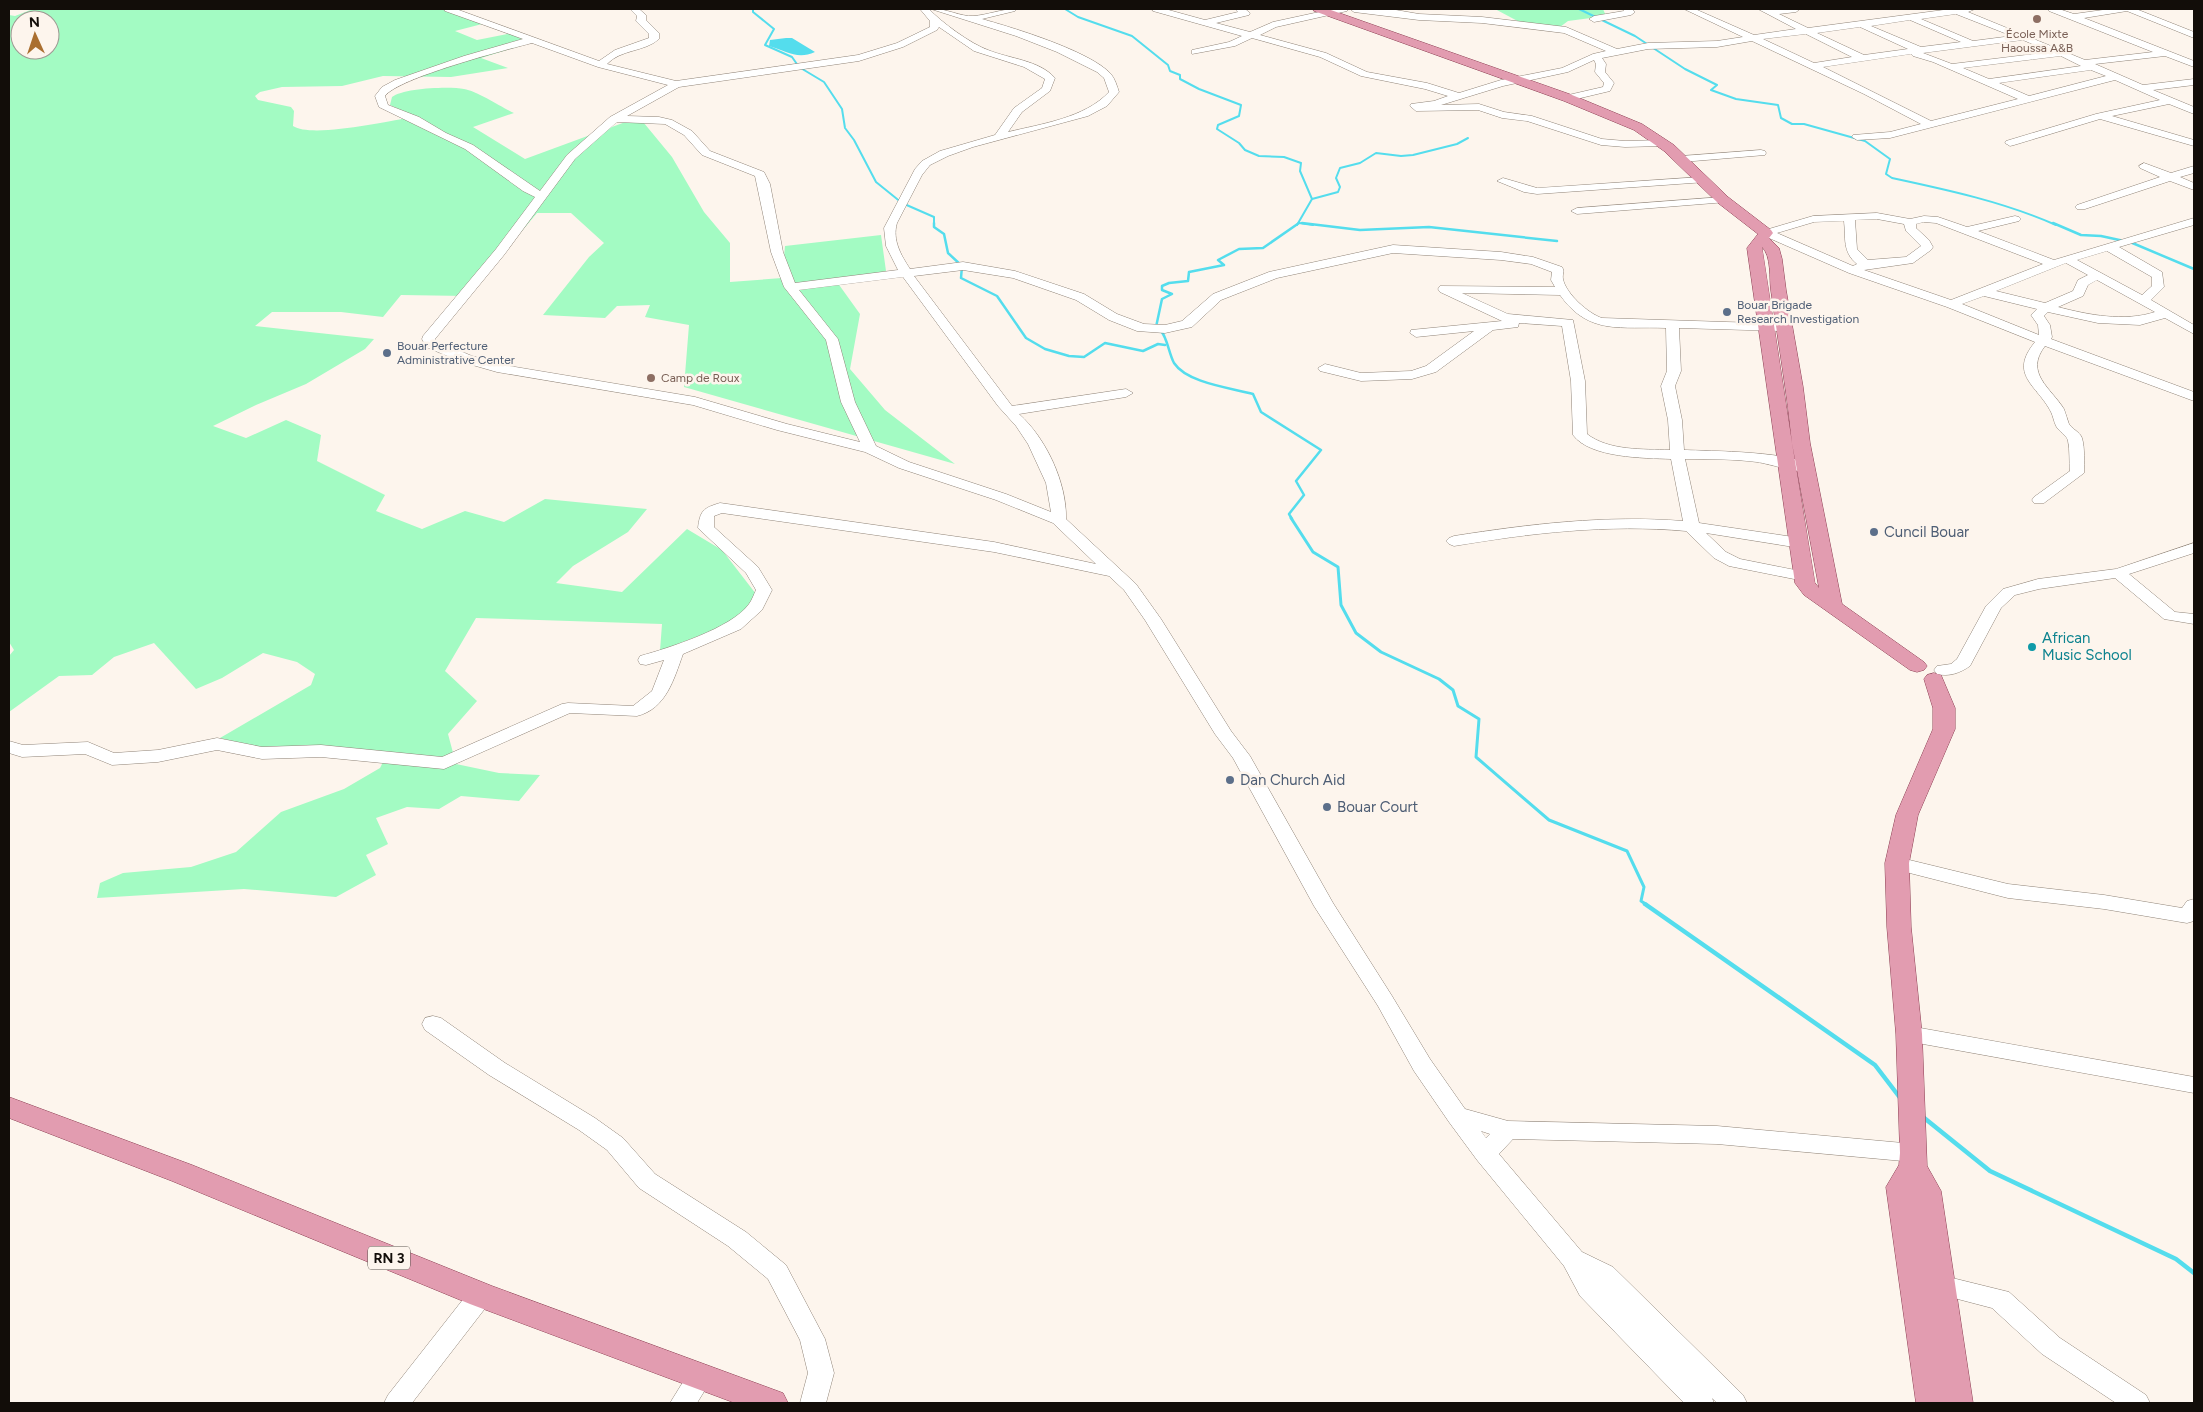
<svg xmlns="http://www.w3.org/2000/svg" width="2203" height="1412" font-family="Figtree,sans-serif">
  <rect width="100%" height="100%" fill="#fdf5ed"/>
  <g fill="#a3fbc3" fill-rule="evenodd">
    <path d="M 33,9 L 449,9 L 486,23 L 455,31 L 477,40 L 512,33 L 536,41 L 481,58 L 508,68 L 451,77 L 383,76 L 342,86 L 282,87 L 260,92 L 255,96 L 258,100 L 291,107 L 294,111 L 293,126 C 311,138 384,122 407,118 L 403,111 L 390,105 L 392,97 C 403,88 450,86 464,89 C 477,91 501,107 514,113 L 473,127 L 525,159 L 639,117 L 672,157 L 704,212 L 730,243 L 730,282 L 782,278 L 785,246 L 881,235 L 886,271 L 837,282 L 860,314 L 850,369 L 885,410 L 955,464 L 684,387 L 689,325 L 645,317 L 650,305 L 617,306 L 605,318 L 543,315 L 589,257 L 604,243 L 571,213 L 537,213 L 467,296 L 401,295 L 383,317 L 341,312 L 272,312 L 255,326 L 374,339 L 365,349 L 306,384 L 256,405 L 213,426 L 246,438 L 286,420 L 321,435 L 317,461 L 385,495 L 376,511 L 422,529 L 465,511 L 504,522 L 545,499 L 647,509 L 628,532 L 573,566 L 556,583 L 622,592 L 687,529 L 722,550 L 756,594 L 737,621 L 660,651 L 662,624 L 476,618 L 445,671 L 477,701 L 448,734 L 456,764 L 499,773 L 540,775 L 519,801 L 461,796 L 439,809 L 407,807 L 376,818 L 388,844 L 366,855 L 376,875 L 336,897 L 244,889 L 97,898 L 100,883 L 123,873 L 191,867 L 236,852 L 281,812 L 344,789 L 380,768 L 386,756 L 370,750 L 281,754 L 220,738 L 311,685 L 315,674 L 297,662 L 263,653 L 222,678 L 196,689 L 154,643 L 114,657 L 92,675 L 59,676 L 9,712 L 9,656 L 14,650 L 9,642 L 9,15 L 15,16 ZM 20,20 L 50,20 L 50,50 L 20,50 Z"/>
    <polygon points="1495,9 1603,9 1606,16 1568,21 1560,27 1529,27"/>
  </g>
  <path fill="#54dded" d="M 786,38 L 792,38 L 815,52 C 797,60 787,51 769,46 L 770,40 Z"/>
  <g fill="none" stroke-linecap="round" stroke-linejoin="round">
    <g stroke="#54dded" stroke-width="2">
      <polyline points="753,9 753,12 774,29 765,45 792,57 799,67 824,82 842,109 845,128 854,140 876,182 902,203 934,217 934,225"/>
      <polyline points="1065,9 1078,17 1132,36 1168,65 1170,71 1180,75 1180,79 1199,89 1241,105 1239,116 1218,125 1217,129 1239,143 1245,150 1259,156 1284,157 1301,163 1300,171 1312,199 1297,225"/>
      <path d="M 1579,9 L 1635,36 L 1685,69 L 1717,85 L 1711,90 L 1736,99 L 1778,105 L 1781,118 L 1792,124 L 1804,124 L 1865,141 L 1890,159 L 1886,174 L 1892,178 C 1948,190 2004,202 2056,225"/>
      <polyline points="1312,199 1338,192 1340,187 1336,178 1340,168 1360,163 1376,153 1401,156 1413,155 1457,144 1468,138"/>
      <polyline points="1299,223 1313,225"/>
    </g>
    <g stroke="#54dded" stroke-width="2.5">
      <polyline points="934,223 934,227 944,234 948,253 962,266 961,278 997,296 1026,338 1045,349 1069,356 1084,357 1105,343 1143,351 1158,344 1165,345"/>
      <polyline points="1302,223 1360,230 1429,227 1557,241"/>
      <polyline points="2053,223 2081,235 2101,236 2124,241"/>
      <polyline points="2130,242 2194,269"/>
      <polyline points="1156,327 1162,299 1172,294 1162,290 1162,286 1169,283 1188,281 1189,272 1224,265 1218,260 1239,249 1263,248 1299,223"/>
      <path d="M 1161,331 C 1167,337 1169,354 1174,363 C 1187,383 1231,388 1253,394 L 1261,412 L 1321,450 L 1296,481 L 1304,495 L 1289,514 L 1292,519"/>
    </g>
    <polyline stroke="#54dded" stroke-width="3" points="1291,518 1313,552 1338,567 1341,605 1356,633 1381,652 1439,679 1453,690 1458,706 1479,719 1476,757 1549,820 1627,851 1644,887 1641,901 1647,905"/>
    <g stroke="#54dded" stroke-width="4.5">
      <polyline points="1645,904 1875,1065 1901,1099"/>
      <polyline points="1923,1117 1990,1171 2176,1259 2194,1273"/>
    </g>
    <defs>
      <g id="minor">
        <path d="M 444,9 L 456,9 L 599,61 L 615,50 L 649,38 L 649,34 L 636,21 L 637,16 L 630,9 L 639,9 L 646,15 L 646,20 L 659,33 L 659,39 C 645,52 621,49 607,64 L 676,81 L 858,55 L 897,43 L 930,27 L 930,21 L 920,9 L 929,9 C 941,22 971,44 988,50 C 1010,59 1039,60 1055,78 L 1050,91 L 1022,112 L 1008,132 C 1041,124 1085,118 1109,92 L 1104,78 L 1097,72 L 1057,52 L 1016,36 L 931,9 C 946,8 961,17 973,16 C 988,15 1001,9 1016,9 L 1015,11 L 982,19 C 1014,28 1090,51 1111,74 C 1115,79 1117,86 1119,92 L 1107,106 L 1088,116 L 973,147 L 948,156 L 930,165 L 922,175 L 897,223 C 892,240 901,255 910,269 L 963,262 L 1015,271 L 1084,294 L 1117,314 L 1144,324 L 1165,325 L 1182,321 L 1213,294 L 1269,272 L 1393,245 L 1501,252 L 1533,257 L 1562,267 C 1565,272 1562,274 1563,279 C 1566,294 1589,314 1602,318 L 1788,324 L 1789,327 L 1788,330 L 1783,331 L 1679,328 L 1681,371 L 1675,386 L 1682,420 L 1684,450 C 1706,451 1801,451 1813,468 L 1811,471 C 1801,474 1770,464 1757,462 C 1733,459 1709,459 1685,459 L 1699,523 L 1800,538 L 1805,540 L 1808,543 L 1805,546 L 1800,548 L 1706,533 L 1726,552 L 1740,559 L 1810,573 L 1812,576 L 1810,579 L 1804,581 L 1729,566 L 1714,558 L 1686,531 C 1608,524 1531,533 1454,546 L 1449,544 L 1446,541 L 1449,538 L 1454,536 C 1530,524 1606,515 1683,521 L 1671,459 C 1644,458 1590,458 1573,435 L 1571,381 L 1562,326 L 1519,323 L 1518,327 L 1493,330 L 1436,372 L 1412,379 L 1361,381 L 1320,371 L 1318,368 L 1325,364 L 1361,373 L 1411,371 L 1426,366 L 1474,331 L 1416,337 L 1410,333 L 1411,330 L 1502,321 L 1440,292 L 1438,289 L 1440,286 L 1555,287 L 1551,280 L 1552,272 L 1531,264 L 1501,260 L 1393,253 L 1277,278 L 1221,300 L 1192,327 L 1165,333 L 1137,331 L 1109,320 L 1076,300 L 1013,278 L 963,270 L 914,276 L 1012,406 L 1126,389 L 1133,393 L 1126,397 L 1019,414 C 1046,438 1067,483 1066,519 L 1136,584 L 1161,619 L 1231,731 L 1250,756 L 1333,903 L 1392,996 L 1430,1059 L 1465,1109 L 1508,1121 L 1717,1126 L 1914,1144 L 1922,1147 L 1926,1153 L 1922,1159 L 1914,1162 L 1717,1144 L 1513,1139 L 1499,1154 L 1582,1252 L 1613,1267 L 1743,1395 L 1747,1403 L 1717,1403 L 1712,1398 L 1714,1403 L 1684,1403 L 1580,1296 L 1564,1266 L 1477,1160 L 1449,1122 L 1414,1071 L 1378,1006 L 1314,906 L 1233,758 L 1215,734 L 1145,620 L 1124,590 L 1109,576 L 994,552 L 722,513 L 714,516 L 714,527 L 758,567 L 772,590 L 762,610 L 741,629 L 683,654 C 674,679 666,709 637,716 L 570,713 L 444,769 L 321,757 L 262,759 L 217,750 L 158,762 L 112,765 L 85,754 L 22,757 L 9,753 L 9,741 L 23,745 L 88,742 L 114,753 L 158,750 L 217,738 L 262,747 L 321,745 L 442,757 L 562,704 L 568,703 L 633,706 L 652,691 L 664,660 L 646,665 L 640,664 L 638,660 L 640,656 C 669,648 732,628 749,604 C 752,600 754,594 756,590 L 746,573 L 698,528 C 700,511 703,508 720,503 L 994,542 L 1096,564 L 1053,523 L 996,500 L 899,468 L 865,452 L 777,430 L 693,405 L 497,372 L 462,362 L 426,347 L 422,339 L 423,336 L 496,249 L 535,197 L 523,191 L 465,149 L 379,107 L 375,96 L 382,87 L 395,80 L 464,56 L 523,39 L 445,11 ZM 939,27 L 974,51 L 1024,67 L 1045,79 L 1042,88 L 1014,108 L 995,135 L 940,151 L 922,161 L 915,169 L 884,228 L 886,246 L 898,270 L 795,283 L 783,252 L 770,184 L 764,172 L 710,151 L 692,131 L 672,120 L 659,117 L 627,116 L 679,87 L 859,61 L 903,47 L 937,30 ZM 532,43 L 598,67 L 668,85 L 610,117 L 567,155 L 540,191 L 473,145 L 446,133 L 419,117 L 388,105 L 385,96 C 398,78 505,50 532,43 ZM 617,122 L 665,124 L 684,135 L 702,155 L 755,176 L 771,252 L 784,287 L 826,340 L 841,402 L 860,442 L 787,424 L 695,397 L 503,365 L 472,356 L 436,341 L 435,339 L 504,255 L 575,159 ZM 903,277 L 998,406 L 1016,426 L 1028,444 L 1046,483 L 1051,512 L 1006,494 L 909,462 L 876,446 L 855,402 L 838,339 L 799,290 ZM 1462,293 L 1560,295 C 1589,336 1621,326 1666,328 L 1667,371 L 1661,386 L 1668,420 L 1670,450 C 1643,449 1609,451 1587,434 L 1585,381 L 1573,320 L 1508,314 ZM 1481,1131 L 1490,1134 L 1486,1138 Z"/>
        <path d="M 1152,9 L 1165,9 L 1205,20 L 1238,12 L 1235,9 L 1245,9 L 1250,13 L 1249,15 L 1216,23 L 1250,32 L 1273,22 L 1333,9 L 1348,9 L 1347,11 L 1276,27 L 1260,35 L 1326,53 L 1367,72 L 1427,83 L 1459,93 L 1501,80 L 1562,68 L 1593,54 L 1606,51 L 1564,33 L 1482,23 L 1419,20 L 1354,12 L 1350,9 L 1390,9 L 1419,14 L 1482,17 L 1566,27 L 1617,49 L 1648,43 L 1717,41 L 1743,37 L 1684,9 L 1695,9 L 1754,35 L 1796,29 L 1758,9 L 1800,9 L 1796,12 L 1779,14 L 1808,28 L 1951,9 L 1975,9 L 1968,12 L 2085,60 L 2153,52 L 2049,11 L 2048,9 L 2059,9 L 2074,14 L 2110,9 L 2136,9 L 2194,32 L 2194,38 L 2127,11 L 2084,18 L 2194,61 L 2194,67 L 2165,56 L 2095,64 L 2143,85 L 2194,79 L 2194,85 L 2153,90 L 2194,107 L 2194,114 L 2169,104 L 2112,116 L 2194,140 L 2194,146 L 2100,119 L 2014,145 L 2010,146 L 2005,143 L 2006,141 L 2096,114 L 2160,100 L 2115,80 L 1890,138 L 1857,140 L 1852,137 L 1853,135 L 1890,132 L 1921,124 L 1864,94 L 1752,41 L 1717,47 L 1648,49 L 1602,58 L 1606,64 L 1605,72 L 1614,83 L 1610,91 L 1568,101 L 1563,98 L 1564,96 L 1603,87 L 1604,83 L 1595,72 L 1596,64 L 1594,60 L 1568,72 L 1503,86 L 1441,105 L 1479,104 L 1504,112 L 1532,116 L 1602,139 L 1625,141 L 1663,140 L 1668,143 L 1663,146 L 1625,147 L 1601,145 L 1527,121 L 1502,118 L 1478,110 L 1416,111 L 1410,106 L 1411,104 L 1434,101 L 1448,96 L 1425,89 L 1361,76 L 1320,57 L 1252,38 L 1235,46 L 1192,54 L 1192,50 L 1229,42 L 1242,36 L 1153,11 ZM 1956,14 L 2012,36 L 1973,41 L 1921,19 ZM 1910,20 L 1961,42 L 1921,47 L 1871,26 ZM 1860,27 L 1908,49 L 1864,55 L 1817,33 ZM 1806,34 L 1852,57 L 1814,63 L 1763,39 ZM 2023,40 L 2051,52 L 1952,64 L 1923,53 ZM 1911,54 L 1913,56 L 1933,62 L 2018,99 L 1931,121 L 1823,67 ZM 2061,56 L 2081,66 L 1989,79 L 1963,68 ZM 2091,70 L 2106,76 L 2029,96 L 1999,83 Z"/>
        <polygon points="1623,9 1632,9 1635,12 1631,15 1594,22 1589,19 1594,16 1624,11"/>
        <polygon points="1761,150 1765,151 1766,153 1765,155 1682,162 1677,159 1682,156"/>
        <polygon points="2144,163 2171,173 2194,166 2194,173 2180,177 2194,183 2194,190 2170,181 2085,209 2077,209 2075,207 2077,205 2160,177 2140,168 2139,166"/>
        <polygon points="1702,177 1708,180 1706,182 1537,194 1524,192 1497,181 1503,178 1537,188"/>
        <polygon points="1723,197 1729,200 1727,202 1577,214 1571,211 1577,208"/>
        <path d="M 1877,213 L 1910,219 L 1924,216 L 1938,217 L 1967,227 L 2015,216 L 2019,217 L 2021,219 L 2019,221 L 1978,231 L 2054,260 L 2194,218 L 2194,225 L 2119,247 L 2162,272 L 2164,287 L 2151,300 L 2194,325 L 2194,334 L 2165,318 L 2140,325 L 2098,323 L 2048,312 L 2044,316 L 2050,325 L 2052,337 L 2051,339 L 2194,392 L 2194,401 L 2045,346 C 2024,373 2051,388 2064,409 C 2066,414 2067,419 2069,424 C 2072,429 2080,432 2082,438 C 2085,448 2084,463 2084,473 L 2044,503 L 2034,503 L 2032,500 L 2034,497 L 2070,471 C 2069,462 2070,450 2068,441 C 2067,435 2059,432 2056,426 C 2054,422 2053,416 2051,412 C 2037,385 2008,375 2035,342 L 1947,307 L 1849,273 L 1762,235 L 1760,233 L 1762,231 L 1813,216 ZM 1877,219 L 1904,224 L 1906,231 L 1921,246 L 1906,257 L 1868,260 L 1857,249 L 1855,220 ZM 1844,221 C 1846,238 1842,252 1857,264 L 1853,266 L 1777,233 L 1814,222 ZM 1924,222 L 1936,223 L 2043,264 L 1951,300 L 1864,270 L 1913,263 L 1931,250 L 1933,247 L 1929,240 L 1916,228 L 1916,224 ZM 2107,251 L 2152,277 L 2152,286 L 2142,295 L 2077,260 ZM 2066,263 L 2088,275 L 2078,280 L 2073,291 L 2045,303 L 1996,291 ZM 2097,280 L 2155,312 C 2124,322 2089,315 2058,307 L 2083,296 L 2088,285 ZM 1984,296 L 2037,309 L 2031,315 L 2038,325 L 2039,335 L 1962,304 Z"/>
        <path d="M 2194,543 L 2194,553 L 2129,574 L 2175,612 L 2194,614 L 2194,624 L 2164,619 L 2115,578 L 2039,589 L 2015,595 L 2001,608 L 1970,666 C 1960,673 1949,677 1937,674 L 1934,670 L 1937,666 L 1951,664 L 1957,659 L 1986,606 L 2003,589 L 2038,579 L 2116,569 Z"/>
        <polygon points="1897,857 2008,884 2104,895 2182,908 2187,901 2194,899 2194,921 2187,923 2104,909 2008,898 1890,868 1887,863 1890,858"/>
        <polygon points="433,1016 441,1018 505,1063 595,1118 623,1138 655,1174 746,1232 786,1265 825,1339 834,1373 826,1403 800,1403 808,1373 800,1340 768,1279 728,1246 639,1188 607,1150 579,1130 489,1075 425,1030 422,1024 425,1018"/>
        <polygon points="1909,1026 2194,1077 2194,1093 1901,1040 1898,1034 1901,1028"/>
        <polygon points="1940,1275 2009,1292 2060,1338 2146,1395 2150,1403 2116,1403 2042,1354 1992,1308 1931,1292 1928,1285 1931,1278"/>
        <polygon points="481,1284 490,1288 493,1295 490,1302 412,1403 384,1403 388,1395 472,1288"/>
        <polygon points="700,1366 709,1369 713,1377 697,1403 670,1403 691,1369"/>
      </g>
      <g id="major">
        <path d="M 1313,9 L 1328,9 L 1572,95 L 1642,124 L 1674,145 L 1728,197 L 1771,230 L 1773,233 L 1769,238 L 1779,248 L 1782,259 L 1786,290 L 1803,387 L 1810,443 L 1842,604 L 1924,662 L 1927,666 L 1924,670 L 1917,672 L 1910,670 L 1804,595 L 1795,583 L 1747,248 L 1758,234 L 1718,203 L 1664,151 L 1634,130 L 1564,101 L 1314,11 ZM 1762,247 C 1772,256 1769,279 1771,291 C 1778,342 1787,392 1792,443 ZM 1792,443 L 1819,588 L 1815,583 Z"/>
        <polygon points="1934,673 1941,675 1955,708 1955,729 1918,815 1909,863 1911,927 1922,1034 1927,1166 1941,1191 1973,1403 1916,1403 1886,1187 1899,1165 1900,1153 1896,1034 1887,927 1885,863 1896,815 1933,729 1933,708 1924,679 1927,675"/>
        <polygon points="9,1097 192,1165 492,1286 783,1393 788,1403 735,1403 470,1304 172,1181 9,1118"/>
      </g>
    </defs>
    <use href="#minor" stroke="#908478" stroke-width="1"/>
    <use href="#major" stroke="#8d3f53" stroke-width="1"/>
    <use href="#minor" fill="#fff" fill-rule="evenodd"/>
    <use href="#major" fill="#e29cb0" fill-rule="evenodd"/>
  </g>
  <g fill="#8d6e63" stroke="#fdf5ed" stroke-width="2">
    <circle cx="2037" cy="19" r="5"/>
    <circle cx="651" cy="378" r="5"/>
  </g>
  <g fill="#5c6f8a" stroke="#fdf5ed" stroke-width="2">
    <circle cx="1727" cy="312" r="5"/>
    <circle cx="387" cy="353" r="5"/>
    <circle cx="1874" cy="532" r="5"/>
    <circle cx="1230" cy="780" r="5"/>
    <circle cx="1327" cy="807" r="5"/>
  </g>
  <circle fill="#0f9aa8" stroke="#fdf5ed" stroke-width="2" cx="2032" cy="647" r="5"/>
  <g text-anchor="middle" dominant-baseline="central" stroke-width="5" stroke-linejoin="round" paint-order="stroke">
    <g font-size="12" fill="#785e54" stroke="#fdf5ed">
      <text x="2037" y="34">École Mixte<tspan x="2037" dy="14">Haoussa A&amp;B</tspan></text>
      <text x="661" y="378" text-anchor="start">Camp de Roux</text>
    </g>
    <g font-size="12" fill="#4e5e75" stroke="#fdf5ed" text-anchor="start">
      <text x="1737" y="305">Bouar Brigade<tspan x="1737" dy="14">Research Investigation</tspan></text>
      <text x="397" y="346">Bouar Perfecture<tspan x="397" dy="14">Administrative Center</tspan></text>
    </g>
    <rect fill="#fdf5ed" stroke="#58534d" stroke-width="1" x="368" y="1246.5" width="42" height="23" rx="4"/>
    <g font-size="14" font-weight="bold" fill="#120d09">
      <text x="389" y="1258">RN 3</text>
    </g>
    <g font-size="15" fill="#4e5e75" stroke="#fdf5ed" text-anchor="start">
      <text x="1884" y="532">Cuncil Bouar</text>
      <text x="1240" y="780">Dan Church Aid</text>
      <text x="1337" y="807">Bouar Court</text>
    </g>
    <g font-size="15" fill="#0d838f" stroke="#fdf5ed" text-anchor="start">
      <text x="2042" y="638">African<tspan x="2042" dy="17">Music School</tspan></text>
    </g>
  </g>
  <rect width="2203" height="1412" fill="none" stroke="#120d09" stroke-width="20"/>
  <g transform="translate(35 35) rotate(357)"><circle r="24" fill="#fdf5ed" stroke="#9f9892"/>
  <path d="M0-4L9 19L0 12L-9 19Z" fill="#aa6f30"/>
  <text y="-8" font-size="14" font-weight="bold" text-anchor="middle" fill="#120d09">N</text>
  </g>
</svg>
